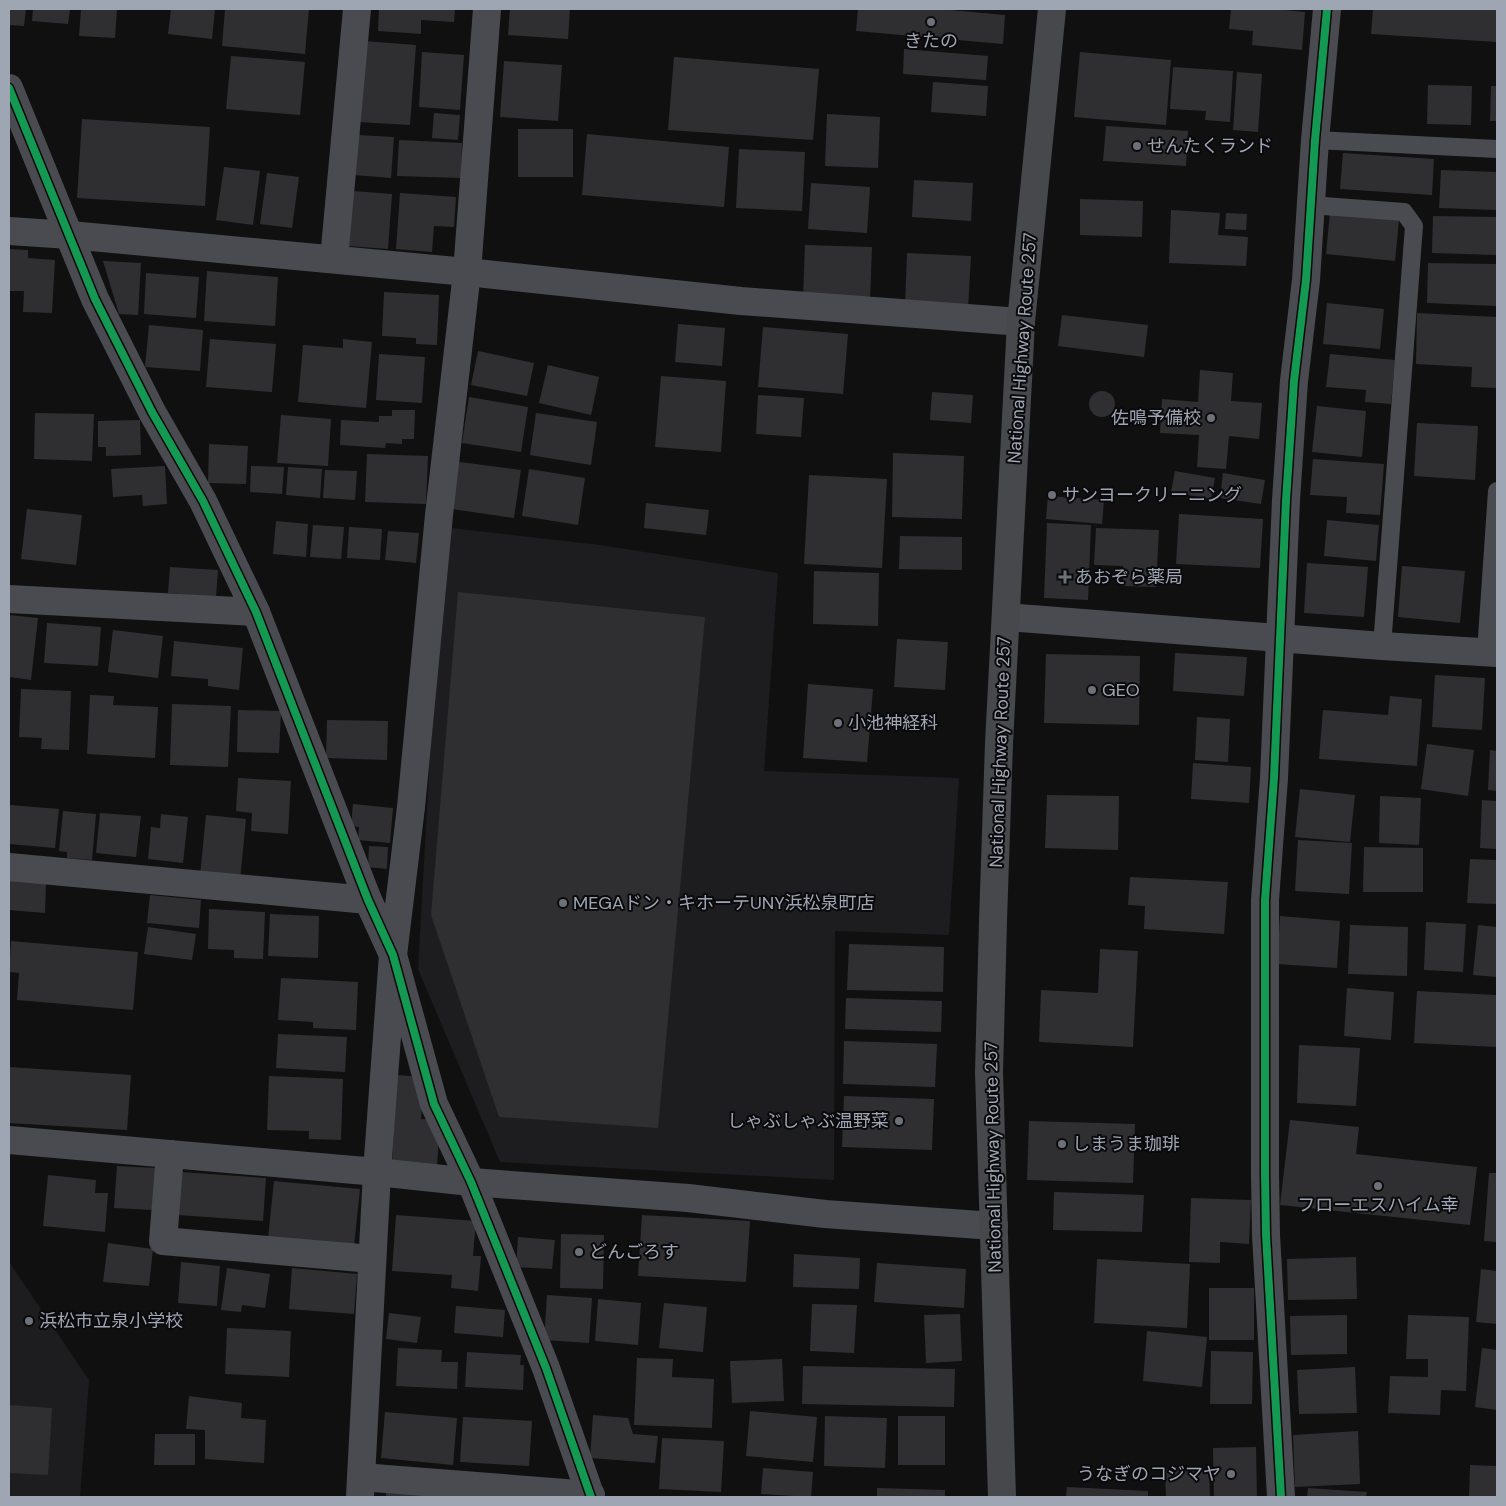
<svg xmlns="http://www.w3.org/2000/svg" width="1506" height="1506" font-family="'DM Sans','Noto Sans JP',sans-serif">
  <rect width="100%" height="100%" fill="#101010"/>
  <g fill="#1d1d1f">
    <polygon points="443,527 600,545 778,573 764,771 959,778 949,935 835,931 834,1180 500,1162 418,969"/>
    <polygon points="9,1262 89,1380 80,1497 9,1497"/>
  </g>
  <g fill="#2f2f31">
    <polygon points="9,9 26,9 24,26 9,25"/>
    <polygon points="33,9 70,9 68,24 32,21"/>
    <polygon points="81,9 117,9 115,38 79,36"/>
    <polygon points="171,9 215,9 212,39 168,34"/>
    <polygon points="225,9 309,9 305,54 222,46"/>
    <polygon points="379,9 455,9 454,22 421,20 421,34 378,31"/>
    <polygon points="510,9 570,9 568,39 508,35"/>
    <polygon points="858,9 939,9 1005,15 1003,44 856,31"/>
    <polygon points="1231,9 1275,9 1305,12 1302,50 1252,45 1253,31 1229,29"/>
    <polygon points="1373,9 1497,9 1497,42 1371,34"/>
    <polygon points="364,41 416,45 410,125 358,122"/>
    <polygon points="904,49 988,56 986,80 903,74"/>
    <polygon points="422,52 464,55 460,110 419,107"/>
    <polygon points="1080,52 1171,60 1166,125 1074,117"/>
    <polygon points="231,56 305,62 300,115 226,109"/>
    <polygon points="674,57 819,69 813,140 668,130"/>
    <polygon points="504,61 562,65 558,121 500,117"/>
    <polygon points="1173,67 1233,71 1230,122 1205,120 1206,111 1170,109"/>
    <polygon points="1237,72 1262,74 1258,132 1233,130"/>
    <polygon points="933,82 988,86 986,116 931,112"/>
    <polygon points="1428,85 1472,86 1471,125 1427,124"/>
    <polygon points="1491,86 1497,86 1497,121 1490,121"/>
    <polygon points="434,113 460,115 458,140 432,138"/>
    <polygon points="827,114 880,117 878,168 825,166"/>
    <polygon points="82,119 210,127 205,206 77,198"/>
    <polygon points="1106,126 1188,131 1186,166 1103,161"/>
    <rect x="518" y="129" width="55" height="48"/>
    <polygon points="587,134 729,147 724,207 582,195"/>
    <polygon points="357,135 394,137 391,178 354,175"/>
    <polygon points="399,140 462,143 461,178 397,176"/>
    <polygon points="739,149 805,152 802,211 736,208"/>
    <polygon points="1343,153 1434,159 1432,195 1340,189"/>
    <polygon points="224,167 260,171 253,225 216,220"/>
    <polygon points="1441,170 1497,172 1497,210 1439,208"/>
    <polygon points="267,173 299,177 292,228 260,224"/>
    <polygon points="914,180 973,183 971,221 912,217"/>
    <polygon points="811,183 870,187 867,233 808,229"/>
    <polygon points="353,191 392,194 388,249 349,246"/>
    <polygon points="400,193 456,197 454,227 434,226 432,252 396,249"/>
    <polygon points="1080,199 1143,201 1142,237 1080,235"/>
    <polygon points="1171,210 1220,213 1218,235 1248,237 1246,266 1169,263"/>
    <polygon points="1226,213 1247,214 1246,230 1225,229"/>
    <polygon points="1330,213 1399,220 1395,261 1326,254"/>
    <polygon points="1433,216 1497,217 1496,255 1432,253"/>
    <polygon points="805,245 872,247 870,302 803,299"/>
    <polygon points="9,249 28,250 28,258 55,260 52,313 23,312 24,291 9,291"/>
    <polygon points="907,253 971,256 968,309 905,306"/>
    <polygon points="103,261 141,263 138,315 119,314"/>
    <polygon points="1428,263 1497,264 1496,306 1427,303"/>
    <polygon points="207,271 278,277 275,326 204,321"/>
    <polygon points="146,273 199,277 196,318 144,314"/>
    <polygon points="384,292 439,295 437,345 416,344 416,338 382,336"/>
    <polygon points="1327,303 1384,309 1380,349 1323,344"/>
    <polygon points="1417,313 1497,317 1497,388 1471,387 1472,367 1416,364"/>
    <polygon points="1062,315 1148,325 1144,357 1058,346"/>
    <polygon points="678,324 725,328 722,366 675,362"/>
    <polygon points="149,325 203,330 200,371 145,367"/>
    <polygon points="763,327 848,334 843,394 758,387"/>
    <polygon points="210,339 276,344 272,392 206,387"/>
    <polygon points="343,339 372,342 366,408 298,402 303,345 343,348"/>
    <polygon points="478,351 534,363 527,396 471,385"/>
    <polygon points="379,354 425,357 422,403 376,400"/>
    <polygon points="1330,354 1395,360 1391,404 1365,402 1366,390 1326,387"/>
    <polygon points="548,365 599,377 591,415 539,403"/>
    <polygon points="1200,370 1233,373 1231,401 1262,403 1259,439 1229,436 1226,469 1197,467 1199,435 1160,433 1162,399 1198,402"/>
    <polygon points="661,376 726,381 721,452 655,447"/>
    <circle cx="1102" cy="404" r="13"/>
    <polygon points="932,392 973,395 971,423 930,420"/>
    <polygon points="758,395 804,398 801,437 756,434"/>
    <polygon points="469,397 528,407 521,452 462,443"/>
    <polygon points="1317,406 1366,411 1362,457 1312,452"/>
    <polygon points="392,410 415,410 414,439 402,439 402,444 386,443 385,448 340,445 341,420 379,422 379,416 392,416"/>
    <polygon points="35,413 94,414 92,461 34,459"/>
    <polygon points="536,413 597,422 591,465 530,455"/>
    <polygon points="281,415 331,419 328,466 277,463"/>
    <polygon points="140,420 141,455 106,456 106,447 98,447 98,421"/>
    <polygon points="1417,423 1478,426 1475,480 1414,476"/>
    <polygon points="209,444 248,446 246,484 208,483"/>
    <polygon points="893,453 964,456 962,519 892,517"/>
    <polygon points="367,454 428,456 426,504 365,502"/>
    <polygon points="1313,459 1384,464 1380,515 1346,513 1347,497 1310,495"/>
    <polygon points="452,461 521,470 514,518 445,508"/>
    <polygon points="165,466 167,504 143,506 142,495 113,497 111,469"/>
    <polygon points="251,466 284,467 282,494 250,492"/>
    <polygon points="288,467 322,469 320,498 286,495"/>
    <polygon points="529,469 585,478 578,525 522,516"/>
    <polygon points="325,470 357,471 355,500 323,498"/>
    <polygon points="1175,471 1215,478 1211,499 1171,492"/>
    <polygon points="1223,473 1265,480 1261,504 1220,498"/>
    <polygon points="809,475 887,479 882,568 804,564"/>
    <polygon points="1048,496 1104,500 1102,524 1046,519"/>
    <polygon points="646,503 709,510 706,535 644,528"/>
    <polygon points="27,509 82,515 76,565 21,559"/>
    <polygon points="1179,514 1263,519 1260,568 1176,564"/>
    <polygon points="1327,520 1379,525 1376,561 1324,556"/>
    <polygon points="276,521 308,524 306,557 273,554"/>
    <polygon points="1047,523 1091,525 1088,600 1044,598"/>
    <polygon points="313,525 344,527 341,559 310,557"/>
    <polygon points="349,527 382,529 380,560 347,558"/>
    <polygon points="1096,528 1159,530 1156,587 1123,586 1123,566 1094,565"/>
    <polygon points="388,531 419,533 416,563 385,560"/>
    <polygon points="900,536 962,537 962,570 899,569"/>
    <polygon points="1307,563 1368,567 1364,617 1304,613"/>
    <polygon points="1402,566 1465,571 1460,623 1398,617"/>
    <polygon points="170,567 218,570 216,597 168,593"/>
    <polygon points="814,571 879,573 878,626 813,624"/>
    <polygon points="458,592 705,617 658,1128 499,1117 431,915"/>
    <polygon points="9,615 38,618 31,680 9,677"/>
    <polygon points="47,623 101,627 98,666 44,663"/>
    <polygon points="113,630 163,636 158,678 108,672"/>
    <polygon points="897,639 948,642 945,690 894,687"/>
    <polygon points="174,641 243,648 239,690 208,686 208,679 171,676"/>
    <polygon points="1175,653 1247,657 1244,696 1173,691"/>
    <polygon points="1046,654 1140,656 1139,725 1044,723"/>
    <polygon points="1435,675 1485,678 1482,730 1432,727"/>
    <polygon points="808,684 873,689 867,762 803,758"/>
    <polygon points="21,689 71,691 69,750 41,749 42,738 19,737"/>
    <polygon points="90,695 114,696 113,705 158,707 155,758 87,754"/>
    <polygon points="1390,696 1422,699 1417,766 1319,759 1323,710 1388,715"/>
    <polygon points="172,704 231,706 228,767 170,765"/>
    <polygon points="238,710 281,711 279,753 237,752"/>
    <polygon points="1197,717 1230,719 1228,762 1195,760"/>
    <polygon points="327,720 388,721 387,760 326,758"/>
    <polygon points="1427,744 1474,750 1468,796 1421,789"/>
    <polygon points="1490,750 1497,751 1497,791 1488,790"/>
    <polygon points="1193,763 1251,767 1249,803 1191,799"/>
    <polygon points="238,778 291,781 288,834 251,831 252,813 236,811"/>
    <polygon points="1300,789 1355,795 1350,842 1295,837"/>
    <polygon points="1047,795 1119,796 1118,850 1045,848"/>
    <polygon points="1380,796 1421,798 1419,845 1379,843"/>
    <polygon points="1482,800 1497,801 1497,849 1480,848"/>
    <polygon points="353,804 393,808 390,843 358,840 359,827 351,826"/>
    <polygon points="10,805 59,809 55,848 9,844"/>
    <polygon points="63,811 96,814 92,860 67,858 67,852 59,851"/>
    <polygon points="100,813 141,816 136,857 96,853"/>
    <polygon points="161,814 188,817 183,863 148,859 151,827 160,828"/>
    <polygon points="206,815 246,819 240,880 200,876"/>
    <polygon points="1298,840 1352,843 1349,894 1295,891"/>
    <polygon points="369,846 388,847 387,869 368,867"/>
    <polygon points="1364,847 1423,848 1423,892 1363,892"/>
    <polygon points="1470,859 1497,860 1497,904 1467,903"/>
    <polygon points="1130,877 1228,882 1224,934 1144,929 1145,906 1128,905"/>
    <polygon points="9,879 46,882 45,913 9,910"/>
    <polygon points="150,895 201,900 199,928 147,923"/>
    <polygon points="209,909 265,912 263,959 234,958 234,950 208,949"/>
    <polygon points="270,914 319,916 318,958 268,956"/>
    <polygon points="1280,916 1340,921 1337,968 1277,964"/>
    <polygon points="1426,922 1466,924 1463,972 1424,970"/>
    <polygon points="1350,925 1408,927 1407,976 1348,974"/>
    <polygon points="1478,925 1497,927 1497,977 1473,975"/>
    <polygon points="148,927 196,934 192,960 144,954"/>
    <polygon points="11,941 138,952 133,1010 17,1000 19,973 9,972"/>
    <polygon points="849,944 944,947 943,992 847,990"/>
    <polygon points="1100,949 1138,951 1133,1047 1039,1042 1041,990 1098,993"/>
    <polygon points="281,978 358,982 356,1030 313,1028 313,1022 278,1020"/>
    <polygon points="1347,988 1394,992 1391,1040 1344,1036"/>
    <polygon points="1417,991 1497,995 1497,1047 1414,1043"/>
    <polygon points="846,998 942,1001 941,1032 845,1029"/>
    <polygon points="278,1034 347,1037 345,1072 276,1068"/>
    <polygon points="844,1041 937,1044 935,1087 843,1084"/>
    <polygon points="1299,1045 1360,1048 1356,1106 1297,1103"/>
    <polygon points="9,1067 131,1075 127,1130 9,1123"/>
    <polygon points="397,1075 424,1077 421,1119 440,1120 437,1167 392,1164"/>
    <polygon points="269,1076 343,1079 341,1140 309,1139 309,1131 267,1130"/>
    <polygon points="844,1096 934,1099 932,1150 842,1147"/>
    <polygon points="1290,1120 1359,1127 1356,1154 1477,1167 1470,1225 1280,1205"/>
    <polygon points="1029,1121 1135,1124 1133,1183 1027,1180"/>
    <polygon points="117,1166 156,1168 153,1210 114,1208"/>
    <polygon points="181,1172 266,1178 263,1221 178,1215"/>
    <polygon points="1489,1173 1497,1173 1497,1242 1484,1241"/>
    <polygon points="48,1175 96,1180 95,1193 108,1193 105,1232 43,1226"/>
    <polygon points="274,1181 360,1189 354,1246 268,1238"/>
    <polygon points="1054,1192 1144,1195 1142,1232 1053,1230"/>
    <polygon points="1191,1198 1251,1200 1249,1244 1220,1242 1220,1263 1189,1262"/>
    <polygon points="396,1215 476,1221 473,1256 481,1256 478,1291 451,1288 452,1275 392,1271"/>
    <polygon points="642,1215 750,1221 746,1282 638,1276"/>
    <polygon points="561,1234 604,1235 603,1289 560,1288"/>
    <polygon points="518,1237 555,1240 552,1269 516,1267"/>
    <polygon points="108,1243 153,1249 149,1286 103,1282"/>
    <polygon points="794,1254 860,1258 859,1289 793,1287"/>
    <polygon points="1356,1257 1357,1299 1288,1300 1287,1259"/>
    <polygon points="1097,1259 1190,1264 1187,1328 1094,1323"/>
    <polygon points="181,1262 220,1266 217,1306 178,1303"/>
    <polygon points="877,1263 966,1269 964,1308 874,1302"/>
    <polygon points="227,1268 270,1274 265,1308 242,1305 241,1312 221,1310"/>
    <polygon points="292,1268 357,1274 354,1314 289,1309"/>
    <polygon points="1481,1269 1497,1271 1497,1324 1476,1322"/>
    <rect x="1209" y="1288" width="45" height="52"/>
    <polygon points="547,1295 592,1298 589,1343 544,1340"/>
    <polygon points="598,1299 641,1303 638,1345 595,1341"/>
    <polygon points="664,1303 707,1307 703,1352 659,1348"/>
    <polygon points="812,1304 857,1305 854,1353 810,1351"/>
    <polygon points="456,1306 505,1310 503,1337 454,1333"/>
    <polygon points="389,1313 421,1317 417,1343 386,1339"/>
    <polygon points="960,1314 962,1361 926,1363 924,1315"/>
    <polygon points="1347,1315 1347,1354 1291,1355 1290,1316"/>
    <polygon points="1408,1315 1469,1317 1466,1391 1441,1390 1440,1415 1388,1413 1390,1376 1428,1377 1428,1359 1406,1359"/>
    <polygon points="227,1328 291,1331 289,1377 225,1374"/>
    <polygon points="1147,1331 1207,1337 1202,1387 1143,1381"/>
    <polygon points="398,1348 442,1350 441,1362 458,1362 457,1389 396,1386"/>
    <polygon points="1482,1348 1497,1350 1497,1410 1475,1407"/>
    <polygon points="1211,1351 1253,1352 1252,1404 1210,1404"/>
    <polygon points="467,1352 521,1355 520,1365 524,1365 523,1390 465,1387"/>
    <polygon points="637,1358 673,1359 672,1377 714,1379 712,1428 634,1425"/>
    <polygon points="782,1359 784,1401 732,1403 730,1361"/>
    <polygon points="803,1366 955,1369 954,1407 802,1404"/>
    <polygon points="1355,1367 1357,1413 1299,1414 1297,1370"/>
    <polygon points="189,1396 242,1403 241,1418 266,1420 264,1463 205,1459 205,1430 186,1429"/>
    <polygon points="9,1405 52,1408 48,1475 9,1473"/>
    <polygon points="750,1411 817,1417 813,1462 746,1456"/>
    <polygon points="385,1412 457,1418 453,1465 381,1458"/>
    <polygon points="593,1415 628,1418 633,1434 658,1436 655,1463 590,1458"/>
    <polygon points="825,1416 887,1418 885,1468 824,1466"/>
    <rect x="898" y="1416" width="47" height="49"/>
    <polygon points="463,1417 532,1421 529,1466 460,1462"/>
    <polygon points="1358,1431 1360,1484 1295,1487 1293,1435"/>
    <polygon points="155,1434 195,1434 195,1465 154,1465"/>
    <polygon points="662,1438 724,1441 721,1492 659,1489"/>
    <polygon points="1256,1447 1257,1497 1214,1497 1213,1448"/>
    <polygon points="1470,1465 1497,1466 1497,1497 1469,1497"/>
    <polygon points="763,1468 813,1472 811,1497 761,1494"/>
    <polygon points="1165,1469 1209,1469 1210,1497 1166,1497"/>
    <polygon points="1067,1487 1148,1491 1148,1497 1066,1497"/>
    <polygon points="877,1488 945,1490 945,1497 877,1497"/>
    <polygon points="1308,1488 1367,1492 1366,1497 1307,1497"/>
    <polygon points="386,1490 433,1492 432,1497 386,1497"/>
  </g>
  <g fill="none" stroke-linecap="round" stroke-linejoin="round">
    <g stroke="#4a4b50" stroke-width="18">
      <polyline points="1315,140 1497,149"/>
      <polyline points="1310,205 1404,212 1414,226 1382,646"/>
      <polyline points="1486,652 1497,491"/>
    </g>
    <g stroke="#4a4b50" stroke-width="28">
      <polyline points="9,88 95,299 152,412 203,501 256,612 368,900 393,955 434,1104 471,1182 546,1368 591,1497"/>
      <polyline points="9,231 70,235 467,272 741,301 1021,322"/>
      <polyline points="334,259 357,9"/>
      <polyline points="9,599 256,612"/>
      <polyline points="1006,617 1382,646 1497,653"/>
      <polyline points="9,867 368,900"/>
      <polyline points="9,1140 377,1172 471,1182 688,1198 825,1214 994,1226"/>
      <polyline points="170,1154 163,1241 372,1259"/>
      <polyline points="361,1477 591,1495"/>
      <polyline points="360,1497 377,1172 393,955 411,807 439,515 467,272 487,9"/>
    </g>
    <polyline stroke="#4a4b50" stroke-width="28" points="1281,1497 1266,1235 1265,1174 1265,900 1274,778 1286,500 1294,381 1306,280 1315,140 1327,9"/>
    <polyline stroke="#46484b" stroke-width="28" points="1002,1497 989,1072 993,921 999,743 1021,322 1052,9"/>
    <defs>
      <g id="cycleway">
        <polyline points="9,88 95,299 152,412 203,501 256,612 368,900 393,955 434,1104 471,1182 546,1368 591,1497"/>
        <polyline points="1281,1497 1266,1235 1265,1174 1265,900 1274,778 1286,500 1294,381 1306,280 1315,140 1327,9"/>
      </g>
    </defs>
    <use href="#cycleway" stroke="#0a0a0c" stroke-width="11"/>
    <use href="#cycleway" stroke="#139951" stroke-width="8"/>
  </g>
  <g fill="#6d727a" stroke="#0a0a0c" stroke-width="2">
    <circle cx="931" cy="22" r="5"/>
    <circle cx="1137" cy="146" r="5"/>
    <circle cx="1211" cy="418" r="5"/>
    <circle cx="1052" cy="495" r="5"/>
    <path d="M1062.5 569.5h5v5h5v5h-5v5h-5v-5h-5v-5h5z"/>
    <circle cx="1092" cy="690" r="5"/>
    <circle cx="838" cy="723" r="5"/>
    <circle cx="563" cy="903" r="5"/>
    <circle cx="899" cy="1121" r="5"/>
    <circle cx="1062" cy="1144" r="5"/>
    <circle cx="1378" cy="1186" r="5"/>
    <circle cx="579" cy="1252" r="5"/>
    <circle cx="29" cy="1321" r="5"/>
    <circle cx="1231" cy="1474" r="5"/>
  </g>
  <g text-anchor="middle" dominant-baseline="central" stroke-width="4" stroke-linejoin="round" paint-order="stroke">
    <g font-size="18" fill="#9fa6b3" stroke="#0a0a0c" text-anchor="start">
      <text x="931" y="41" text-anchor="middle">きたの</text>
      <text x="1147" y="146">せんたくランド</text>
      <text x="1201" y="418" text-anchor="end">佐鳴予備校</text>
      <text x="1062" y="495">サンヨークリーニング</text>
      <text x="1075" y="577">あおぞら薬局</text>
      <text x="1102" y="690">GEO</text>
      <text x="848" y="723">小池神経科</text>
      <text x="573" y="903">MEGAドン・キホーテUNY浜松泉町店</text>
      <text x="889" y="1121" text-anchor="end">しゃぶしゃぶ温野菜</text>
      <text x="1072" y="1144">しまうま珈琲</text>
      <text x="1378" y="1205" text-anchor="middle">フローエスハイム幸</text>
      <text x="589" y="1252">どんごろす</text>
      <text x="39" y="1321">浜松市立泉小学校</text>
      <text x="1221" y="1474" text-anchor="end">うなぎのコジマヤ</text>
    </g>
    <g font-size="18" fill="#9fa6b3" stroke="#0a0a0c">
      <text transform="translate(1022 348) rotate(-86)">National Highway Route 257</text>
      <text transform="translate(1000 752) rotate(-88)">National Highway Route 257</text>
      <text transform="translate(993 1157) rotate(-91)">National Highway Route 257</text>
    </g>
  </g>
  <rect width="1506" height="1506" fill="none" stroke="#9fa6b3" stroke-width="20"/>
</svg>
